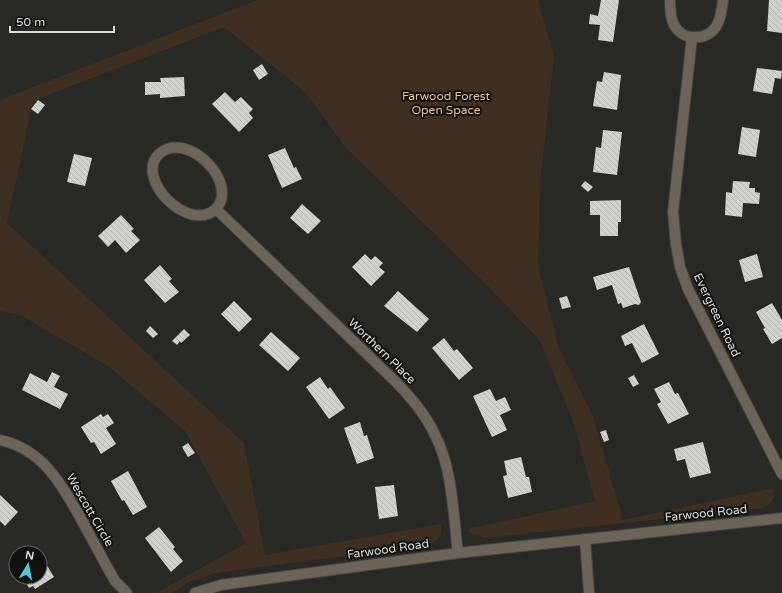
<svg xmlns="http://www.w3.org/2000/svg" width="782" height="593" font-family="'Varela Round',sans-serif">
  <defs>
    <pattern id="building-back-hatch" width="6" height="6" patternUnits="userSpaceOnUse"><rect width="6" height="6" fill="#d0d2cd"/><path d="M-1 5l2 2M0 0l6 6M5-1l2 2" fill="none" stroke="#b4b5b1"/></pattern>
  </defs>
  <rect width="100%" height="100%" fill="#282824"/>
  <path fill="#3f2f21" d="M 257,0 L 538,0 L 554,56 L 540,182 L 538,266 L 559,349 L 593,416 L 623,520 L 773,488 C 776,498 772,505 762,508 L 485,538 L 472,534 L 468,529 L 595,501 L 573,421 L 540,341 L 485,283 L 347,149 L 305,92 L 224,27 L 33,101 L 7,223 L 244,443 L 265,555 L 441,524 C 442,535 439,541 428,545 L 216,573 L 189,582 L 172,593 L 156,593 L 246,543 L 185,431 L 108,366 L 20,315 L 0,311 L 0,100 Z"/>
  <g fill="url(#building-back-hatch)">
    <polygon points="601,0 619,0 613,42 598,40 600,25 589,24 590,14 598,16"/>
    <polygon points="769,0 782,0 782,33 767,31"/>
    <polygon points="262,64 268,74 259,80 253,70"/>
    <polygon points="757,68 782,71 781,79 775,78 772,94 753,91"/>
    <polygon points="604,72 621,75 617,110 593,106 597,81 602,82"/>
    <polygon points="184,77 185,96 160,98 160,94 145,95 145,82 161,82 160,78"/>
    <polygon points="225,92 235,102 241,97 253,109 249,113 253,118 239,132 212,104"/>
    <polygon points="38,100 45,105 38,114 31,109"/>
    <polygon points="742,127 760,130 756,157 738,154"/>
    <polygon points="603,130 622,132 617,175 593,172 596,147 601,148"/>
    <polygon points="285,148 294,168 296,167 302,179 282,188 268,155"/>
    <polygon points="74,154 92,158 85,186 67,182"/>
    <polygon points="585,181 593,187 588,192 581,186"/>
    <polygon points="733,181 750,182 749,188 755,188 755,192 760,193 759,204 743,203 742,217 725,215 726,192 732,193"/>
    <polygon points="621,200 621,222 618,222 618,236 600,236 600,215 590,215 590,201"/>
    <polygon points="302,204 321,221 308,234 290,218"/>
    <polygon points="121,215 134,229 131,231 140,240 126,253 115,240 108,247 98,236"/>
    <polygon points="365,254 371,260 375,256 383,263 379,267 385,272 371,286 352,267"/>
    <polygon points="757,254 763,277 745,282 739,260"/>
    <polygon points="160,265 172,279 169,281 179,292 165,303 144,280"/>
    <polygon points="629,267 641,302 639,305 635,304 623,308 621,303 618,304 612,285 597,290 593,277"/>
    <polygon points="398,291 429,319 417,332 384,306"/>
    <polygon points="567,296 571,307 562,309 559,298"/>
    <polygon points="234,301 252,319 239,332 221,314"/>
    <polygon points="772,303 782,320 782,338 772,344 763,329 765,328 756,312"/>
    <polygon points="644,324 659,354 642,363 632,343 625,346 621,336"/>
    <polygon points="150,326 158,334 153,338 146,331"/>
    <polygon points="184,329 190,335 181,343 180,341 177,345 172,341"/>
    <polygon points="271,332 300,358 288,371 259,345"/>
    <polygon points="444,338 454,351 457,349 473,368 459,380 432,348"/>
    <polygon points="52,372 60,376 54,387 68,394 60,409 22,390 30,373 47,382"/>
    <polygon points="634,375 639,384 633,387 628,378"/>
    <polygon points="320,377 328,389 330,387 345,408 329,419 306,387"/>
    <polygon points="669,382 675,394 678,393 689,414 668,424 657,404 661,402 654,389"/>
    <polygon points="490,389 496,401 505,397 511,410 500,415 507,430 492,437 473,396"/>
    <polygon points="101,414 103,417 108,414 114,423 106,428 116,444 101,454 94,442 91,443 81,427"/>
    <polygon points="360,422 364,436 367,435 374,458 357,464 344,428"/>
    <polygon points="606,430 609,440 604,442 600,432"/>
    <polygon points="703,442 711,473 690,478 685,459 677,461 674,449"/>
    <polygon points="188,443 195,453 188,457 182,447"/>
    <polygon points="521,457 526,477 529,477 532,492 508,498 503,476 507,475 504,461"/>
    <polygon points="128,471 147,507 133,515 124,500 122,501 111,481"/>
    <polygon points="394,485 398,516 379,519 375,487"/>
    <polygon points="0,495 18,512 5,526 0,521"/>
    <polygon points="159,527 175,547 173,549 183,561 171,572 145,538"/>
    <polygon points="36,547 40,553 26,553"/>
    <polygon points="40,554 54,577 35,589 33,586 29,588 23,578 40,577"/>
  </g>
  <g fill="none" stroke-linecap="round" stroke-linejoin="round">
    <defs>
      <g id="minor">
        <path d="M 670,0 C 670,8 670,17 674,25 C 682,40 705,42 716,27 C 721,19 722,9 723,0"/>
        <polyline points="692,37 673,212 676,244 680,267 688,289 782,474"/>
        <path d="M 216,209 C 188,234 134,178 159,154 C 186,129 240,182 216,209 L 397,383 C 412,399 426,415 435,435 C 453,470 453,514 458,553"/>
        <path d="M 0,440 C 42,449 61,483 81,519 C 92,539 103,560 115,581 L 127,593"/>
        <polyline points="585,539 589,593"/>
        <polyline points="195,593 221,585 458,553 782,518"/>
      </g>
    </defs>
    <use href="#minor" stroke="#454541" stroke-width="12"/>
    <use href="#minor" stroke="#6c6557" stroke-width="10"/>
  </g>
  <g text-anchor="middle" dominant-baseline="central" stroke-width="4" stroke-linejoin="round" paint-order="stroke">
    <g font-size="12" fill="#f0bf94" stroke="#11110f">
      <text x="446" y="96">Farwood Forest<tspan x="446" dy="14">Open Space</tspan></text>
    </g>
    <g font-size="12" fill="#dcdcd9" stroke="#11110f">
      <text transform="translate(717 315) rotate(64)">Evergreen Road</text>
      <text transform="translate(382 351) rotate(44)">Worthern Place</text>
      <text transform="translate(90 510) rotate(60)">Wescott Circle</text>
      <text transform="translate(706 513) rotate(-6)">Farwood Road</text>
      <text transform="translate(388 549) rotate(-8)">Farwood Road</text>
    </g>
  </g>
  <g transform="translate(28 565) rotate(10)"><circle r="19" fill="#11110f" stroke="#626260"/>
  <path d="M0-3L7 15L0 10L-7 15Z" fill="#54cadc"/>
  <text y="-6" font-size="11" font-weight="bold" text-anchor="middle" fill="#dcdcd9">N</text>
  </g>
  <path d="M10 26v6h104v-6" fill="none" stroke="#dcdcd9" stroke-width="2"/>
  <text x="16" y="26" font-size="12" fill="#dcdcd9" stroke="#11110f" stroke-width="3" paint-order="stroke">50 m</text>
</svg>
